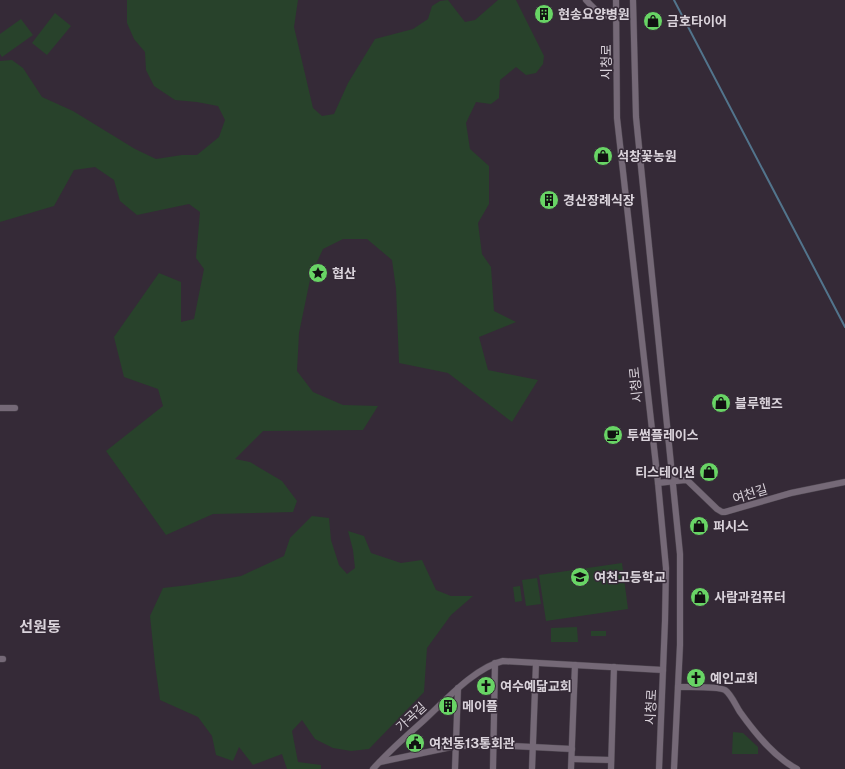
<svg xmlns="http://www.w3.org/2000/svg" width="845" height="769" font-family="'Public Sans','Noto Sans KR',sans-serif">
  <rect width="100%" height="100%" fill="#352a37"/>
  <g fill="#28422b">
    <polygon points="127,0 298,0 294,27 313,108 322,116 334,114 348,83 375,39 413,29 428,19 432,6 440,1 448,0 465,22 475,20 498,0 516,0 544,56 543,64 536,73 526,75 516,67 500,80 499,98 491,104 476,102 466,123 470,149 489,166 489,204 478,223 482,254 491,267 494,311 516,322 479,337 488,370 538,380 512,422 448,373 399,363 396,288 392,260 367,239 343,239 323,249 311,275 299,333 297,371 313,392 343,405 378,406 363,430 263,431 235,459 250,462 282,481 297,501 293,512 213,514 166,535 106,451 163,406 158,389 124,377 114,337 159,273 181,282 181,322 194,319 204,269 196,258 200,212 189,204 137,215 120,201 114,180 95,167 74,170 54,206 0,222 0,61 12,60 23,68 42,97 73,111 135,149 156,159 182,155 197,155 219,137 225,120 218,106 197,102 175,100 154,86 146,70 145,52 134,39 127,23"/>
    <polygon points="55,13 71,26 47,55 32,43"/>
    <polygon points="21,19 33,35 2,57 0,54 0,34"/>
    <polygon points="312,516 329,518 331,540 339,565 347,574 355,568 353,550 348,531 364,536 371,553 401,563 422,560 436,590 451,596 473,596 451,615 427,648 424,692 369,749 351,751 333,748 315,739 302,720 292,731 298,762 321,765 321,769 287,769 282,754 253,765 239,747 233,761 216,755 212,736 198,717 160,700 155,664 150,616 163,588 189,585 241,576 284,556 290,538"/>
    <polygon points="622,563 628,609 546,621 539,575"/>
    <polygon points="537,578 541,604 526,606 522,580"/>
    <polygon points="520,586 522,601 515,602 513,587"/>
    <polygon points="577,627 578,642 551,642 551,628"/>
    <rect x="591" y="631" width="15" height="5"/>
    <polygon points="733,732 743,733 758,747 758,754 732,754"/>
  </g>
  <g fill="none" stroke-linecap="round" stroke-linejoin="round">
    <polyline stroke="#52748c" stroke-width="2" points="674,0 845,327"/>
    <defs>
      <g id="minor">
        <path d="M 586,0 C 596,11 601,16 617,17"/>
        <polyline points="616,0 617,118 658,483 666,568 665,621 659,769"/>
        <polyline points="633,0 636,117 680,554 680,645 674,769"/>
        <polyline points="0,408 15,408"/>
        <polyline points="658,483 685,480 688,481 717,509 722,512 725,512 791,493 845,482"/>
        <polyline points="0,659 3,659"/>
        <path d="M 678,687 C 688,687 718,686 725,690 C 731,694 736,706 740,712 C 755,733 774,757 797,769"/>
        <polyline points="572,759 611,760"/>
        <polyline points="380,762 456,746 494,745 572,749"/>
        <path d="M 373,769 C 388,752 405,737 422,722 C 443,703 475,667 503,661 L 663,670"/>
        <polyline points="455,769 458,688"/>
        <polyline points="493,769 495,663"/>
        <polyline points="532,769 536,663"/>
        <polyline points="571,769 575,665"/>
        <polyline points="611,769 614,667"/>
      </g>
    </defs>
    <use href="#minor" stroke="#4d454f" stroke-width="7"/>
    <use href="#minor" stroke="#756977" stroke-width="6"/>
  </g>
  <defs>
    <symbol id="building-disc" viewBox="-11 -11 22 22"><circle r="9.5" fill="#68d465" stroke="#352a37"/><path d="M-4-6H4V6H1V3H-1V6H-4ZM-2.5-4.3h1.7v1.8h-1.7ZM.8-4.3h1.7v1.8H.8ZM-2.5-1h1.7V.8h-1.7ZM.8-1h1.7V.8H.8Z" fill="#111"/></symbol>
    <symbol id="shop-disc" viewBox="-11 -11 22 22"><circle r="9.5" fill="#68d465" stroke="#352a37"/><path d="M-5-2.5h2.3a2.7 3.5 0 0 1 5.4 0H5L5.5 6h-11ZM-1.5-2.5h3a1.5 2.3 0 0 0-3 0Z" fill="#111"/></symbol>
    <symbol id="sight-disc" viewBox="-11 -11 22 22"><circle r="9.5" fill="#68d465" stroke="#352a37"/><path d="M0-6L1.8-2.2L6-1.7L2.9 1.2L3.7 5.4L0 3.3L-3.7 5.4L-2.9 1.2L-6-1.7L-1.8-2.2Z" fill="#111"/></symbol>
    <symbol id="cafe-disc" viewBox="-11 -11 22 22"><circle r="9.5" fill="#68d465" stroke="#352a37"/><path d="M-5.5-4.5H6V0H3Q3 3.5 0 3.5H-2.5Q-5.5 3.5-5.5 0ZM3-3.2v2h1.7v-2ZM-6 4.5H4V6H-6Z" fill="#111"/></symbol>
    <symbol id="school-disc" viewBox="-11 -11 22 22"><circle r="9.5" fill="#68d465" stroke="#352a37"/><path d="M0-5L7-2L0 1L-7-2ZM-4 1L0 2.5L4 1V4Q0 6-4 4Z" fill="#111"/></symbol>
    <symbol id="church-disc" viewBox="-11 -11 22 22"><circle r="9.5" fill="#68d465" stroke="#352a37"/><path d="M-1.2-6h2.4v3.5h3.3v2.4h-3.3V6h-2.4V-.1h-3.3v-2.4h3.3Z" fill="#111"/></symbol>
    <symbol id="civic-disc" viewBox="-11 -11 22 22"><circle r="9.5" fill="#68d465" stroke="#352a37"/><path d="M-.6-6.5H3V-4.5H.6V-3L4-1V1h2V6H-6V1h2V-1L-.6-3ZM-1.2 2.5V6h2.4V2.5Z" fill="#111"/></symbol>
  </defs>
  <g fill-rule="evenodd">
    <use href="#building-disc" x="533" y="3" width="22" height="22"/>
    <use href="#shop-disc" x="642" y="10" width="22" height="22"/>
    <use href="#shop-disc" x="592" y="145" width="22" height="22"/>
    <use href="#building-disc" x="538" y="189" width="22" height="22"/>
    <use href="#sight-disc" x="307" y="262" width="22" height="22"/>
    <use href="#shop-disc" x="710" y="392" width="22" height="22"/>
    <use href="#cafe-disc" x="602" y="424" width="22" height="22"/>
    <use href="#shop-disc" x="698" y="461" width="22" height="22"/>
    <use href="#shop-disc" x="688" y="515" width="22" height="22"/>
    <use href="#school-disc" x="569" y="566" width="22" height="22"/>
    <use href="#shop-disc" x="689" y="586" width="22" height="22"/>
    <use href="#church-disc" x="685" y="667" width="22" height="22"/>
    <use href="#church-disc" x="475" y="675" width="22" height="22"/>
    <use href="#building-disc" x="437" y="695" width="22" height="22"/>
    <use href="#civic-disc" x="404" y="732" width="22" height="22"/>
  </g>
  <g text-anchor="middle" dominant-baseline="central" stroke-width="3" stroke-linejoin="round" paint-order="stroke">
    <g font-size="13" font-weight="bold" fill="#dad3db" stroke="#352a37" text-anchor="start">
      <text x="558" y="14">현송요양병원</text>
      <text x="667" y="21">금호타이어</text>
      <text x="617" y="156">석창꽃농원</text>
      <text x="563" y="200">경산장례식장</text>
      <text x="332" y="273">협산</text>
      <text x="735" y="403">블루핸즈</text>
      <text x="627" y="435">투썸플레이스</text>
      <text x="695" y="472" text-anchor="end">티스테이션</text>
      <text x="713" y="526">퍼시스</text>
      <text x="594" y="577">여천고등학교</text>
      <text x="714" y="597">사람과컴퓨터</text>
      <text x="710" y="678">예인교회</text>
      <text x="500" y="686">여수예닮교회</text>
      <text x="462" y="706">메이플</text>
      <text x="429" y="743">여천동13통회관</text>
    </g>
    <g font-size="13" fill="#dad3db" stroke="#352a37">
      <text transform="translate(606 62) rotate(-90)">시청로</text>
      <text transform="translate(636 385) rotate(-96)">시청로</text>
      <text transform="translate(750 494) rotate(-17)">여천길</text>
      <text transform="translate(651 707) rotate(-87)">시청로</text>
      <text transform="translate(411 717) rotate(-43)">가곡길</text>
    </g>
    <g font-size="15" font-weight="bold" fill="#dad3db" stroke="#352a37">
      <text x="40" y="626">선원동</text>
    </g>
  </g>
</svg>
